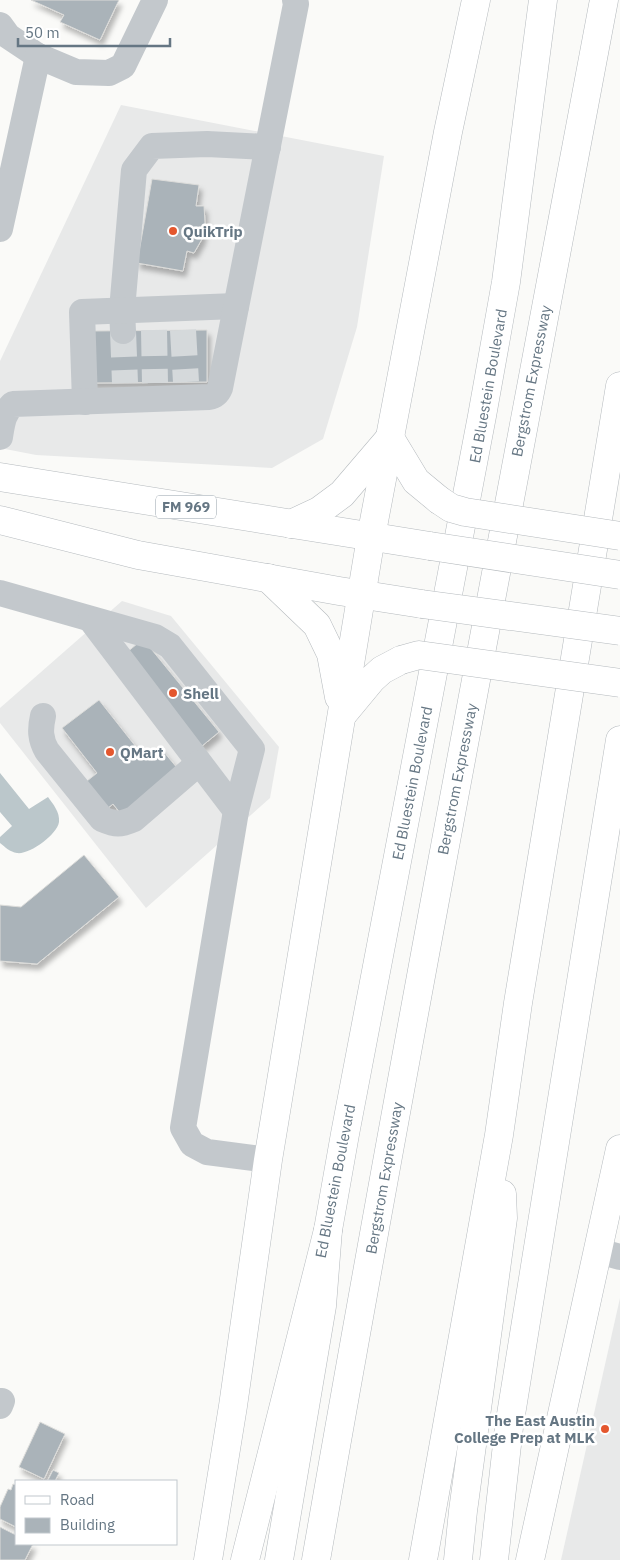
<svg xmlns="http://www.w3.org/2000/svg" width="620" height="1560" font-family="'IBM Plex Sans',sans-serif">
  <defs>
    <filter id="shadow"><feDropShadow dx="3" dy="5.5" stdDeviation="2.5" flood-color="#0004"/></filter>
  </defs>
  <rect width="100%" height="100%" fill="#fafaf8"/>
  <g fill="#e8e9e9">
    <polygon points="121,105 384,156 357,327 323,439 272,468 36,455 0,448 0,361"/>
    <polygon points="122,601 171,616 279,747 270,798 146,908 0,723 0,708"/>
    <polygon points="620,1298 620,1560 561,1560"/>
  </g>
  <path fill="#bbc7cb" d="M 0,773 L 29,809 L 48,797 C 53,804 60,812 59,822 C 57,835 29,855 17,853 C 10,852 5,847 0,843 L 0,837 L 12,826 L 0,812 Z"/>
  <g fill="#aab3b9" stroke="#dcdcda" filter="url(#shadow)">
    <polygon points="31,0 119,0 100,40 60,22 64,15"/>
    <polygon points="152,179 199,185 196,206 204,206 205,223 202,239 194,253 187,251 183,271 137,263"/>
    <polygon points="207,330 207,382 91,383 91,331"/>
    <polygon points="143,639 219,732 202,746 126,653"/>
    <polygon points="99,700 144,757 159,746 178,769 121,814 113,804 103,812 82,785 97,773 62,728"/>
    <polygon points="84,855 119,897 37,964 0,961 0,905 21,907"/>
    <polygon points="40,1422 65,1434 44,1479 19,1467"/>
    <polygon points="53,1470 59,1473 55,1481 48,1480"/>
    <polygon points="13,1484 16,1485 16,1527 0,1519 0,1507 8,1489 11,1490"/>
    <polygon points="0,1527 16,1535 16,1544 33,1544 25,1560 0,1560"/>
  </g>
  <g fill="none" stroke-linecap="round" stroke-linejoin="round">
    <g stroke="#d5d9db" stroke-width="26" stroke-dasharray="26 13" stroke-linecap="butt">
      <polyline points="154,330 155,383"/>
      <polyline points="183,330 186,382"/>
      <polyline points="123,331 125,383"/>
    </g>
    <defs>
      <g id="major">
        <polyline points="390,438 416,481 439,500"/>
        <polyline points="0,477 430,546"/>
        <polyline points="0,520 138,555 339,591 422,604"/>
        <polyline points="291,524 319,511 342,494 389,439"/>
        <polyline points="268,578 317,625 331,654 339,697"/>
        <polyline points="343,714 372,679 382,670 401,660"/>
        <polyline points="208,1560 233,1406 268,1160 371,537 448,132 476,0"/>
        <polyline points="245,1560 328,1230 345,1134 482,416 506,282 543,0"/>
        <polyline points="494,1560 509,1427 620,740"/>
        <polyline points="530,1560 620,1149"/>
      </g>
      <g id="highway">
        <polyline points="279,1560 322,1306 328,1230"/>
        <path d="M 316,1560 C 407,1039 506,520 604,0"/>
        <polyline points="423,1560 499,1135 518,1003 620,386"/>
        <polyline points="458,1560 463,1511 503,1218 502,1194"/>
      </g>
    </defs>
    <use href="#major" stroke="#b5babe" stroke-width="29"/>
    <use href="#highway" stroke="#b4b9bd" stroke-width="29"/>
    <g stroke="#c3c8cc" stroke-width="26">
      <polyline points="0,25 8,36 38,56"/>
      <polyline points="0,229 38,56 76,72 109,73 123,66 155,0"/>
      <polyline points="123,331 122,310 134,170 152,146 207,144 268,147"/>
      <polyline points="85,402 82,312 236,306"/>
      <path d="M 0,437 C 2,425 3,413 13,404 L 209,397 C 215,396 218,393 220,388 L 296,4 L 295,0"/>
      <polyline points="0,593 155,637 170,646 252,749 236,811 183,1128 192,1144 207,1152 268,1160"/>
      <polyline points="91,620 236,811"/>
      <path d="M 43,716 C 40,729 40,739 47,751 L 102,819 C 116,825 120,825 134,819 L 199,763"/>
      <polyline points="598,1251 620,1257"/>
      <polyline points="0,1406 2,1401"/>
    </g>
    <use href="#major" stroke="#fff" stroke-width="28"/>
    <use href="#highway" stroke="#fff" stroke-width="28"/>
    <defs>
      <g id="major-bridge">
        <polyline points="439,500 451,508 465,512 620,536"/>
        <polyline points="430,546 620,575"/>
        <polyline points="422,604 620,631"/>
        <polyline points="401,660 419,655 620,683"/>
      </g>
    </defs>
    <use href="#major-bridge" stroke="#b5babe" stroke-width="29" stroke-linecap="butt"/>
    <use href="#major-bridge" stroke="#fff" stroke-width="28"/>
  </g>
  <g fill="#e4572e" stroke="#fff" stroke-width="2">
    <circle cx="173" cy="231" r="5"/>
    <circle cx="173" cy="693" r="5"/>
    <circle cx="110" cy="752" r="5"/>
    <circle cx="605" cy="1429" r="5"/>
  </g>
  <g text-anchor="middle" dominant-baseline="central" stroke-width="5" stroke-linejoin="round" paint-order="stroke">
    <rect fill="#fff" stroke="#939fa8" stroke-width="1" x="156" y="495.5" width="60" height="23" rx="4"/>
    <g font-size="14" font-weight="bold" fill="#657683">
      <text x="186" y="507">FM 969</text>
    </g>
    <g font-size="15" font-weight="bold" fill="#657683" stroke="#fff" text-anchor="start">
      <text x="183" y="231">QuikTrip</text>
      <text x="183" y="693">Shell</text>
      <text x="120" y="752">QMart</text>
      <text x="595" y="1420" text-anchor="end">The East Austin<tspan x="595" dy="17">College Prep at MLK</tspan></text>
    </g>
    <g font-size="15" fill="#657683" stroke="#fff">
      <text transform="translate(531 381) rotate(-79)">Bergstrom Expressway</text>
      <text transform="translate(488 386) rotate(-80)">Ed Bluestein Boulevard</text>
      <text transform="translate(457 779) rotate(-79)">Bergstrom Expressway</text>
      <text transform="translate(412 783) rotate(-79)">Ed Bluestein Boulevard</text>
      <text transform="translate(384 1178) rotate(-80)">Bergstrom Expressway</text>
      <text transform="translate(335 1181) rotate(-79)">Ed Bluestein Boulevard</text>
    </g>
  </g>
  <rect x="15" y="1480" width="162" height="65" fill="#ffffff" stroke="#c1c8cd"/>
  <rect x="25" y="1496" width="25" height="8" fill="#ffffff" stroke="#c1c8cd"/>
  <text x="60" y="1505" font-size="15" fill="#657683">Road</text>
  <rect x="25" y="1518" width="25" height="15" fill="#aab3b9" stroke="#c1c8cd"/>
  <text x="60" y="1530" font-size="15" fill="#657683">Building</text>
  <path d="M18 38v8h152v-8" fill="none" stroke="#657683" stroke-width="2.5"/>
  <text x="25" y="38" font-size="15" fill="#657683" stroke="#ffffff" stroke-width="4" paint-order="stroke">50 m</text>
</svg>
